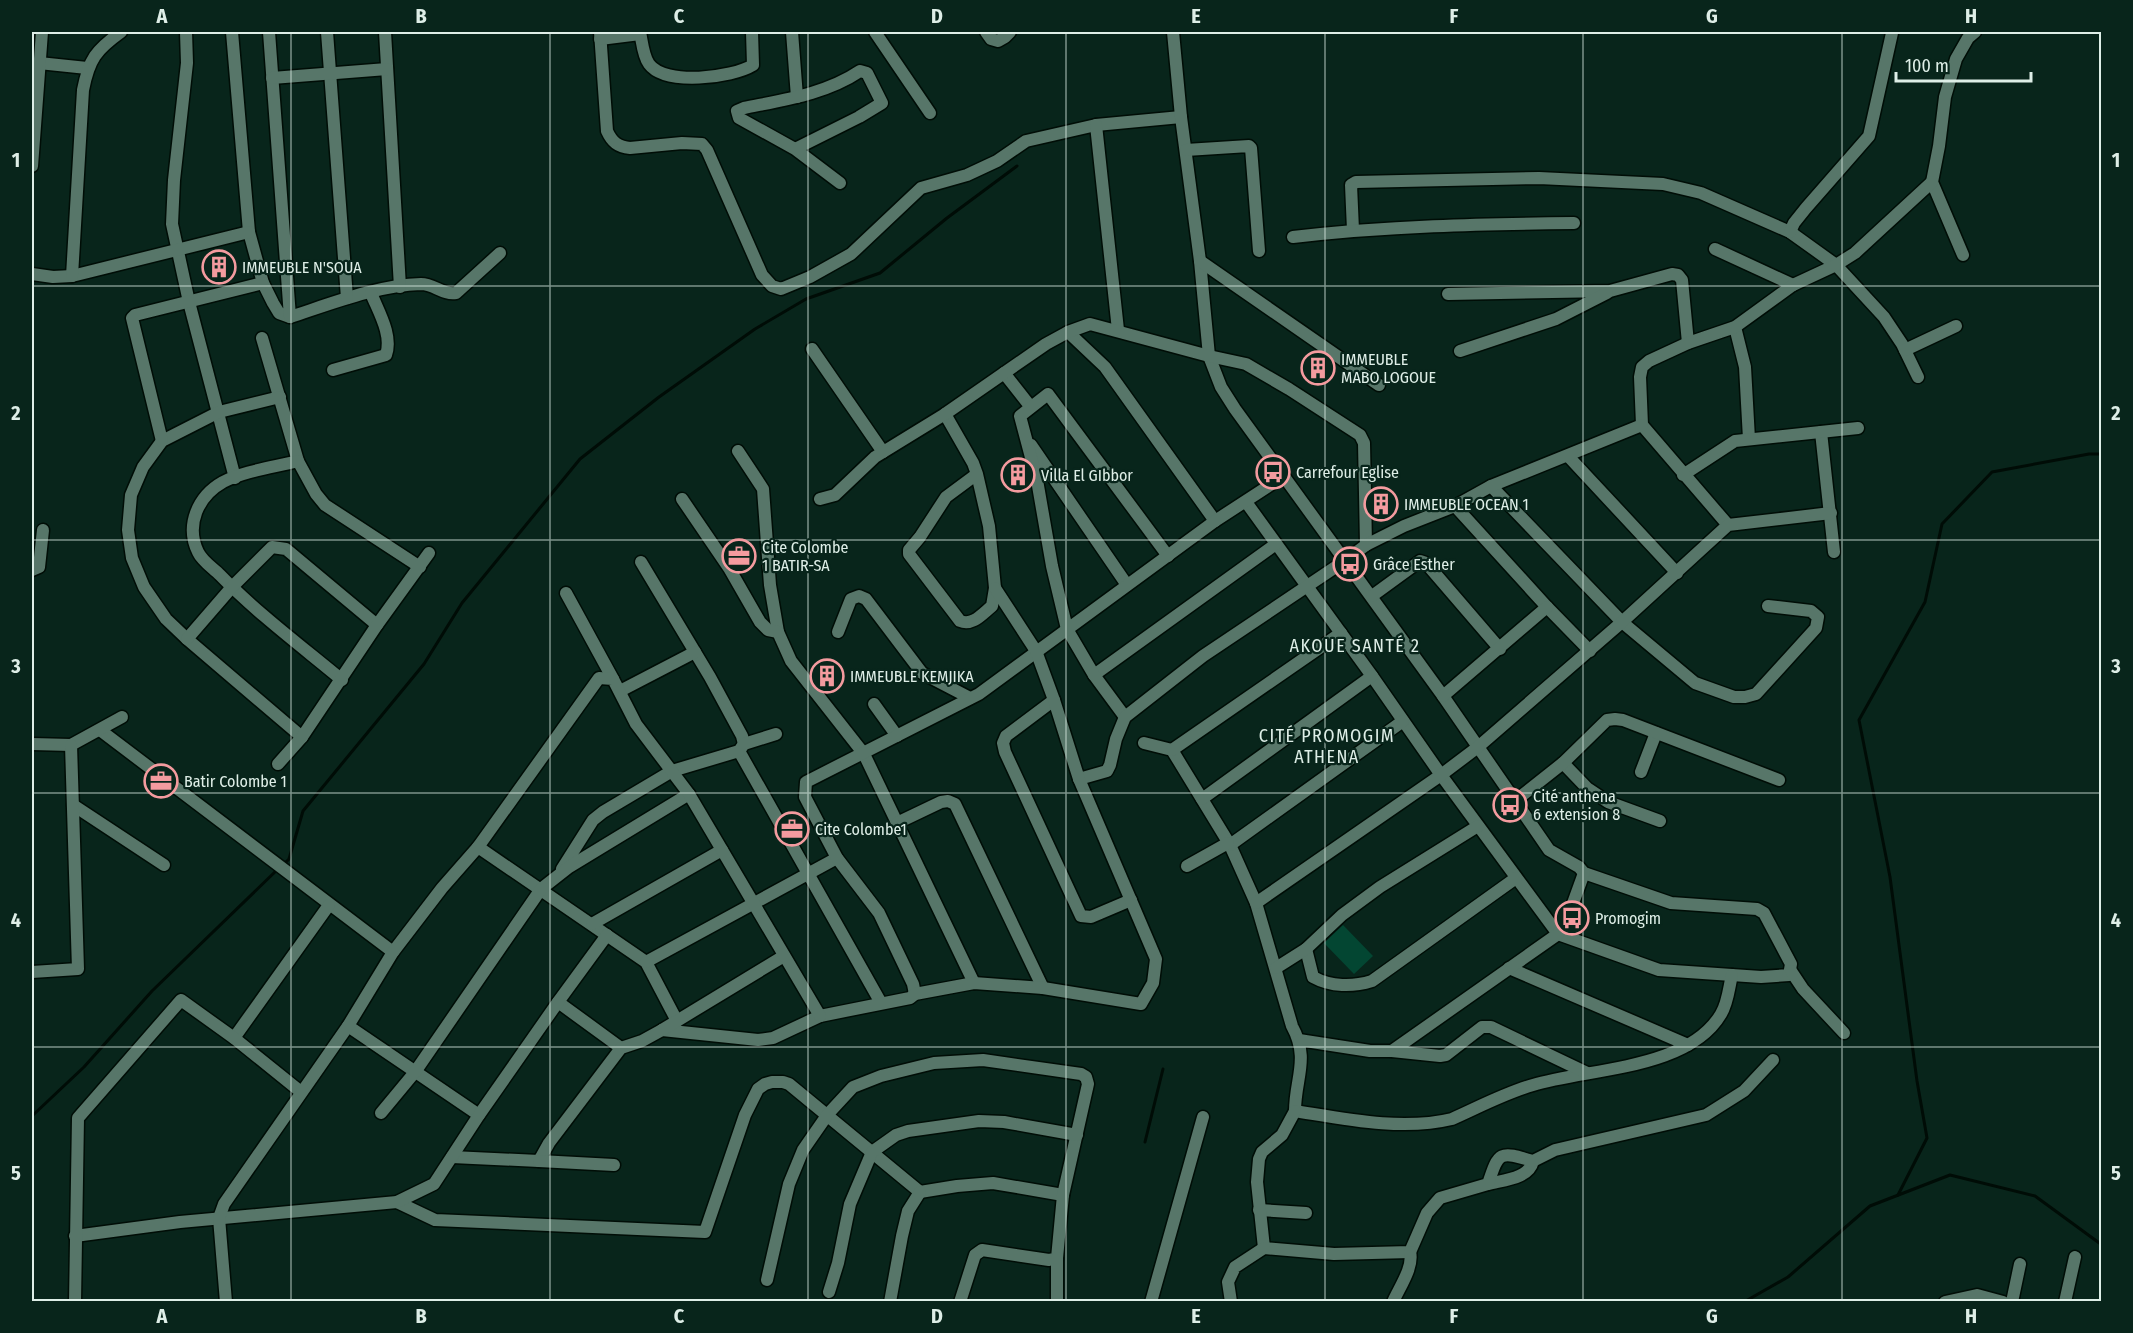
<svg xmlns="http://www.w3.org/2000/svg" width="2133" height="1333" font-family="'Fira Sans Condensed',sans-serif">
  <rect width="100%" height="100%" fill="#08251b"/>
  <polygon fill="#034632" points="1343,925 1373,956 1354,974 1324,943"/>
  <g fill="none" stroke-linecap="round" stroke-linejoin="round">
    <g stroke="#000c06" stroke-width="3">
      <polyline points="283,865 289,859 303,811 424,664 462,603 580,459 659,397 755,329 806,299 880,273 947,218 1017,166"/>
      <polyline points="32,1116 84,1067 152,991 278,869"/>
      <polyline points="1145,1142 1163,1069"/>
      <polyline points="1898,1195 1927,1138 1917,1081 1890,877 1859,720 1925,602 1942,524 1992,472 2089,454 2102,454"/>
      <polyline points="1744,1302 1788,1277 1870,1206 1950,1175 2035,1196 2102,1245"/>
    </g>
    <defs>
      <g id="minor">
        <polyline points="186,32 187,63 174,180 172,224 189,302 235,478"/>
        <polyline points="232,32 249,232 263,283 273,303 279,313 290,317"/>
        <path d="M 269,32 L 290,317 C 330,304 378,285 421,284 C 434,284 443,295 456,293 L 500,253"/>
        <polyline points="327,32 347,298"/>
        <polyline points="385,32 400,287"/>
        <path d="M 600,32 L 607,131 C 612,142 618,147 630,148 L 682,143 L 702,144 L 707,150 L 762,275 L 772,286 L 781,289 L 810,277 L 851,254 L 921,188 L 967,175 L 997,161 L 1026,141 L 1096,125 L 1181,117"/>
        <path d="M 640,32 C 642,41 643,56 649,64 C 665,86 732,78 753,65 L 752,32"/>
        <polyline points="792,32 797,97"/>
        <polyline points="875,32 930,113"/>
        <polyline points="986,32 991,39 998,41 1005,37 1010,32"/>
        <polyline points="1173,32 1181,117 1200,261 1209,356 1221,387 1235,409 1443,696 1549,850 1579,867 1584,873 1671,903 1757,909 1764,913 1791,964 1789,975 1761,977 1659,970 1558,934 1441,775 1372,676 1246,502"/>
        <polyline points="600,39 640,34"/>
        <polyline points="39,63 87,68"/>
        <polyline points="272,78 387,69"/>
        <polyline points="1096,125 1118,330"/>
        <path d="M 795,149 L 859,117 L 882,103 L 867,73 L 860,71 C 826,94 783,100 744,108 L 737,111 L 739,118 L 795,149 L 840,183"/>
        <polyline points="1186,150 1249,146 1251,148 1259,251"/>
        <polyline points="32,166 42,32"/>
        <polyline points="1353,230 1351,185 1356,182 1539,178 1663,184 1701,193 1790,232 1836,265 1884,317 1902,344 1918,377"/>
        <polyline points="1790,232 1794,223 1806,208 1869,136 1892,33"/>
        <path d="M 1293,237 C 1387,226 1480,224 1574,223"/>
        <polyline points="1715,249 1793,285"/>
        <polyline points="1963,255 1932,182 1939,146 1945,97 1956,59 1968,38 1975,32"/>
        <polyline points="1200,261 1379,385"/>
        <polyline points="32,274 53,277 72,276 249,232"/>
        <path d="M 72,276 L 83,90 C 89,59 96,50 121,32"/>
        <polyline points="1448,294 1610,291 1672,274 1678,275 1682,280 1688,343"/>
        <polyline points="1735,327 1745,367 1749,439"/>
        <polyline points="1068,332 1105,367 1215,521"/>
        <polyline points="262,338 298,461 316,494 325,505 420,567"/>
        <polyline points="812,349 883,452"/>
        <polyline points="1905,350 1956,326"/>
        <polyline points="1460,351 1556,319 1607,293"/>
        <path d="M 333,370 L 386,355 C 393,335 378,311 371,293"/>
        <polyline points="1004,373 1030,406"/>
        <polyline points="280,397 219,412 162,441 143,467 131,495 128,530 132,558 144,587 166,619 187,639 302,737"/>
        <path d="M 945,414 L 973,463 L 977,474 L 989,526 L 995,588 L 992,606 C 982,614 973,626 960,621 L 909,554 L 909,550 L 920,537 L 946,497 L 977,474"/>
        <polyline points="1821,432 1834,552"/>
        <polyline points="162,441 132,318 135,315 263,283"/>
        <polyline points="1031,445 1127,585"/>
        <polyline points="738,451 763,489 770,585 778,632 791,661 864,754 974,983"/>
        <polyline points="1568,456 1677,573"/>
        <path d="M 298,461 C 275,467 244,471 223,482 C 198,496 185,525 198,552 C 202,561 213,568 220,575 C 257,613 301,646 342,680"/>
        <polyline points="1683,475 1735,441 1858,428"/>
        <polyline points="1491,486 1622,622 1695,683 1734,697 1745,697 1756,694 1816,628 1818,617 1811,611 1768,606"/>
        <polyline points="682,499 729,568 760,622 768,630 778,632"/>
        <polyline points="820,499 835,495 875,457 945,414 1046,344 1068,332 1090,324 1209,356 1246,364 1289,389 1360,435 1364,443 1366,545"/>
        <polyline points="1455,506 1547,607 1590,651"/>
        <polyline points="1728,525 1642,425 1640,377 1642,367 1649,361 1688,343 1735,327 1793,285 1836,265 1855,253 1932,182"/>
        <polyline points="641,562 710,677 742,736 744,744"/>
        <polyline points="32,570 39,567 43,530"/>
        <polyline points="566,593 613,679"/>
        <polyline points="1372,596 1420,561 1426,563 1500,649"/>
        <polyline points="838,632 851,599 859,596 866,599 922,673 970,698"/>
        <polyline points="187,639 232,587 272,547 286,549 377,625"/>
        <polyline points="1094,675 1276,544"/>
        <polyline points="620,691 695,652"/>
        <polyline points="1443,696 1547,607"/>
        <polyline points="1054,700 1006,736 1003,743 1005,752 1081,916 1091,917 1131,900"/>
        <polyline points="874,704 897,736"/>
        <polyline points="1125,717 1094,675 1067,629 1052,566 1037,480 1020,416 1048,394 1168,556"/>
        <polyline points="100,730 393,952"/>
        <path d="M 1144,743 L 1172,750 L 1230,845 L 1256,903 L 1292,1026 C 1310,1059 1295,1078 1295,1111 C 1345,1119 1402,1131 1452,1119 C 1479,1107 1505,1093 1533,1085 C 1589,1068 1688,1070 1721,1014 C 1728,1003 1729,987 1732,975"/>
        <polyline points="32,744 71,745 122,717"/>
        <polyline points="1172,750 1341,633"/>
        <polyline points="739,751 881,1003"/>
        <polyline points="1563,763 1587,788 1608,802 1660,821"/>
        <polyline points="278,764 302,737 377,625 429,553"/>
        <polyline points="1641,772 1656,733"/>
        <polyline points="1079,779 1107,771 1110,765 1116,739 1125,717 1203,656 1346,560 1366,545 1404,526 1455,506 1491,486 1642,425"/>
        <polyline points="1202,799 1372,676"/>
        <polyline points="1515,801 1563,763 1607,720 1615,719 1623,720 1779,780"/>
        <polyline points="73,805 164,865"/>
        <polyline points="897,823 941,802 948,801 955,804 1043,988"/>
        <polyline points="1230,845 1403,721"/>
        <polyline points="478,847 646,962 677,1021"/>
        <polyline points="1187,866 1228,843"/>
        <polyline points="562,869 593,820 603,812 672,771 739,751 744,744 776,734"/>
        <polyline points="1256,903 1441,775 1478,747 1622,622 1728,525 1831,513"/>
        <polyline points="592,924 722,850"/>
        <path d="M 1306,949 L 1313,977 C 1331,987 1353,987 1372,981 L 1516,878"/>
        <polyline points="646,962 837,858"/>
        <polyline points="1276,968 1306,949 1342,915 1380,887 1478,826"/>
        <polyline points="1509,968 1688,1045"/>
        <polyline points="1791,971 1803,989 1844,1033"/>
        <polyline points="32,972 78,969 71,745"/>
        <polyline points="915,994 913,984 879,913 837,858 805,797 806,782 979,694 1215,521 1284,476"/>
        <polyline points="558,1002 621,1048"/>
        <polyline points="348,1026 479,1115"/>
        <polyline points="662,1030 758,1040 773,1038 820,1016 910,998 915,994 974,983 1043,988 1141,1004 1153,983 1156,959 1079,779 1054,700 1036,651 995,588"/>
        <polyline points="234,1038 329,905"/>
        <polyline points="1299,1040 1370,1051 1392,1051 1558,934 1568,917 1584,873"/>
        <polyline points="1392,1051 1440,1056 1446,1055 1482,1027 1491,1027 1587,1073"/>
        <polyline points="381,1113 415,1072 541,889 569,867 689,794"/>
        <polyline points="452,1157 539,1161 549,1143 621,1048 642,1041 662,1030 784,956"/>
        <polyline points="539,1161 614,1165"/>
        <path d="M 1488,1184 C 1503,1180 1529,1179 1533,1161"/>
        <polyline points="397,1202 435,1220 705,1232 745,1115 758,1089 765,1084 772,1082 783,1082 789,1084 920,1192 957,1186 993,1183 1063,1195"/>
        <polyline points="1259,1210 1306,1213"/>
        <polyline points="75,1236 180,1222 397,1202 434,1184 479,1115 558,1002 607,935"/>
        <polyline points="1264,1248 1257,1182 1259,1159 1262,1152 1282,1135 1295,1111"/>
        <polyline points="767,1280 789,1184 803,1150 828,1114 853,1087 881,1076 934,1063 983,1060 1081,1074 1086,1077 1088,1084 1063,1195 1057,1258 1049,1260 982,1250 975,1255 960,1302"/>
        <polyline points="829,1292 838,1263 850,1204 872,1152 896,1135 908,1131 979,1121 1004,1122 1077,1135"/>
        <polyline points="75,1302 78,1118 181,1000 234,1038 301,1092"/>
        <polyline points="226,1302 219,1218 224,1204 348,1026 393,952 442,888 478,847 599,678 613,679 636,724 689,794 820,1016"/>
        <polyline points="890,1302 902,1236 908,1211 920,1192"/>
        <polyline points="1057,1302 1057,1258"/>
        <polyline points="1151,1302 1203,1117"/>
        <path d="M 1231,1302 L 1228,1282 L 1235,1267 L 1264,1248 L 1334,1254 L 1410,1252 L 1427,1213 L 1440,1198 L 1488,1184 C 1499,1151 1499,1151 1533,1161 L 1555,1150 L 1706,1115 L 1744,1091 L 1773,1060"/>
        <path d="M 1393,1302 C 1399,1288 1414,1267 1410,1252"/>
        <polyline points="1945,1302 1977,1295 2003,1302"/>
        <polyline points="2012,1302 2020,1264"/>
        <polyline points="2065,1302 2075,1257"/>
      </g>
    </defs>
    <use href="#minor" stroke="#000d06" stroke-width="15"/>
    <use href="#minor" stroke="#577669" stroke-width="12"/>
  </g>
  <path fill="none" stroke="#deeee7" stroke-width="1.5" stroke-opacity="0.55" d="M 291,32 L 291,1302M 550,32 L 550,1302M 808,32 L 808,1302M 1066,32 L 1066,1302M 1325,32 L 1325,1302M 1583,32 L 1583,1302M 1842,32 L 1842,1302M 32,286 L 2102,286M 32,540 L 2102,540M 32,793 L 2102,793M 32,1047 L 2102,1047"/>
  <defs>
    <symbol id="building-ring" viewBox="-11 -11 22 22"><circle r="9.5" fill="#08251b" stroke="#f49b9f" stroke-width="1.5"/><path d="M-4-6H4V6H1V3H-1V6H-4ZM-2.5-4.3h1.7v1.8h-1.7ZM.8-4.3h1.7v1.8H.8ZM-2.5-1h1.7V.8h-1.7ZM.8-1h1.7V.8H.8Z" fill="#f49b9f"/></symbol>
    <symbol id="bus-ring" viewBox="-11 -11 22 22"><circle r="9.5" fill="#08251b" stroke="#f49b9f" stroke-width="1.5"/><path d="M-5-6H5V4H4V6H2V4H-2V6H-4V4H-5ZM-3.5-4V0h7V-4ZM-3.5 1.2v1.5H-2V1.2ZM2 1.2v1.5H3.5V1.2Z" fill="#f49b9f"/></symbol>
    <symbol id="office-ring" viewBox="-11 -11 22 22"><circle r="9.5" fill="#08251b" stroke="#f49b9f" stroke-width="1.5"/><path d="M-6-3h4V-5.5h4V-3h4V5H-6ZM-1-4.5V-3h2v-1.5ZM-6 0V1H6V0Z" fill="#f49b9f"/></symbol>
  </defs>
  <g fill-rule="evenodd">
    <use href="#building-ring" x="200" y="248" width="38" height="38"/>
    <use href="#building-ring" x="1299" y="349" width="38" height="38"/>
    <use href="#bus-ring" x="1254" y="453" width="38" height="38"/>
    <use href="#building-ring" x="999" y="456" width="38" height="38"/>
    <use href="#building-ring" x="1362" y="485" width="38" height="38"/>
    <use href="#office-ring" x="720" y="537" width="38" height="38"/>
    <use href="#bus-ring" x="1331" y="545" width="38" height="38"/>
    <use href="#building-ring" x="808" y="657" width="38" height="38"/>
    <use href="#office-ring" x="142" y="762" width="38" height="38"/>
    <use href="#bus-ring" x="1491" y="786" width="38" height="38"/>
    <use href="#office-ring" x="773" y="810" width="38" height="38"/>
    <use href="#bus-ring" x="1553" y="899" width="38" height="38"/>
  </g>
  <g text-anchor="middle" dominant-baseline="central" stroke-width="4.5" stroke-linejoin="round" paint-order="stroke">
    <g font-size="16" fill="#deeee7" stroke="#08251b" text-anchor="start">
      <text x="242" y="267">IMMEUBLE N'SOUA</text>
      <text x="1341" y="359">IMMEUBLE<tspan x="1341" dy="18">MABO LOGOUE</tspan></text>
      <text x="1296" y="472">Carrefour Eglise</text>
      <text x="1041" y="475">Villa El GIbbor</text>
      <text x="1404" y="504">IMMEUBLE OCEAN 1</text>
      <text x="762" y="547">Cite Colombe<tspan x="762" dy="18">1 BATIR-SA</tspan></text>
      <text x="1373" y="564">Grâce Esther</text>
      <text x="850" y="676">IMMEUBLE KEMJIKA</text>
      <text x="184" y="781">Batir Colombe 1</text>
      <text x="1533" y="796">Cité anthena<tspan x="1533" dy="18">6 extension 8</tspan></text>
      <text x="815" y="829">Cite Colombe1</text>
      <text x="1595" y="918">Promogim</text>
    </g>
    <g font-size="18" letter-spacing="1.5" fill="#deeee7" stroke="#08251b">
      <text x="1355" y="646">AKOUE SANTÉ 2</text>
      <text x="1327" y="736">CITÉ PROMOGIM<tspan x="1327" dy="21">ATHENA</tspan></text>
    </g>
  </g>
  <rect width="2133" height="1333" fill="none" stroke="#08251b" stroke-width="66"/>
  <path d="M1896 72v9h135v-9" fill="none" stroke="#deeee7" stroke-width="3"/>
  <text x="1905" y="72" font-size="18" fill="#deeee7" stroke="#08251b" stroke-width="4.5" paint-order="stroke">100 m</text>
  <rect x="33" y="33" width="2067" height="1267" fill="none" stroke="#deeee7" stroke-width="2"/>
  <g font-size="20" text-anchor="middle" font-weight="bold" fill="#deeee7">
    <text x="162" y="23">A</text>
    <text x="421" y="23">B</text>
    <text x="679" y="23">C</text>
    <text x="937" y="23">D</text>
    <text x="1196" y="23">E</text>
    <text x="1454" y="23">F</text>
    <text x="1712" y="23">G</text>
    <text x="1971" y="23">H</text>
    <text x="16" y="167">1</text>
    <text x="2116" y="167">1</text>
    <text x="16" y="420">2</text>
    <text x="2116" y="420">2</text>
    <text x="16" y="673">3</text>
    <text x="2116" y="673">3</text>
    <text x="16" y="927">4</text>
    <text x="2116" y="927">4</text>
    <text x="16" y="1180">5</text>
    <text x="2116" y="1180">5</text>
    <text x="162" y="1323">A</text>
    <text x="421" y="1323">B</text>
    <text x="679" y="1323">C</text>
    <text x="937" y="1323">D</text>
    <text x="1196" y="1323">E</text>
    <text x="1454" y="1323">F</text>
    <text x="1712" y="1323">G</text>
    <text x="1971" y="1323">H</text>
  </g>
</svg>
